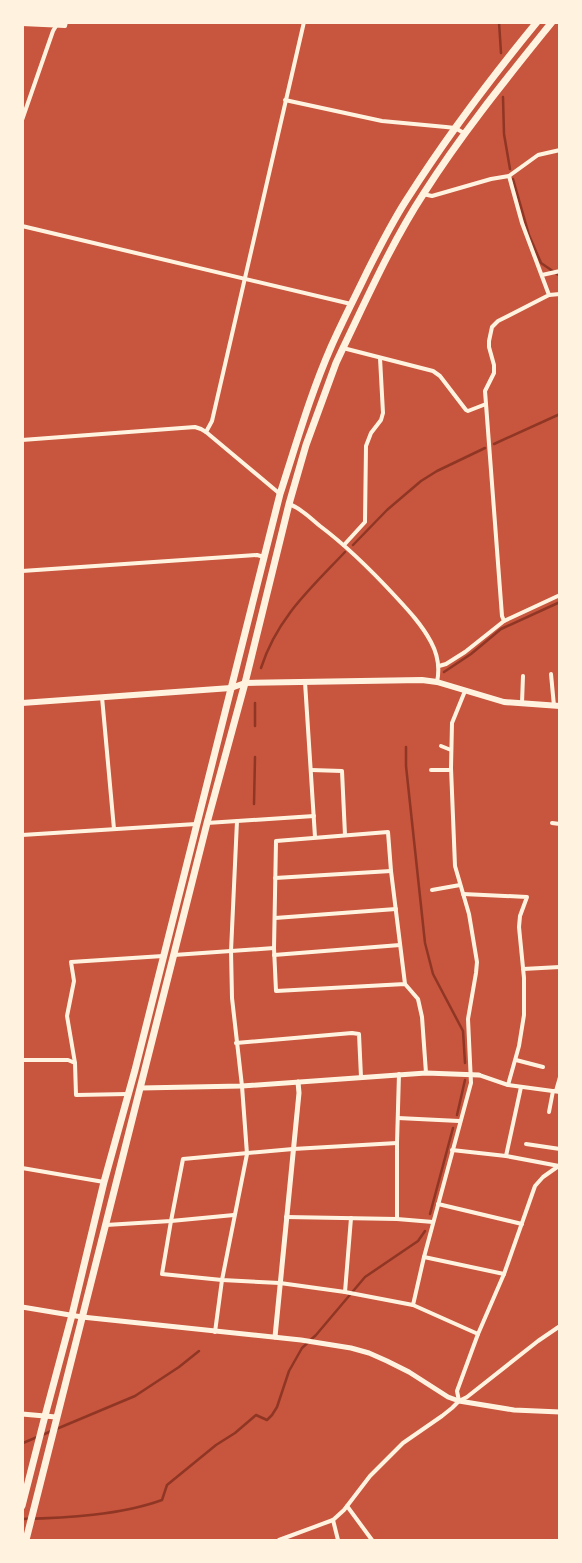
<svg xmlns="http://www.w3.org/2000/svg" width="582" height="1563" font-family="Cabin,sans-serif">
  <rect width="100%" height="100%" fill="#c8553d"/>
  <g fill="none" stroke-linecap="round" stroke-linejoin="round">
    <g stroke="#8f3625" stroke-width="2.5">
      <polyline points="499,22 501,53"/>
      <polyline points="503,97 504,134 510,169"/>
      <polyline points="513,179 529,235 541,263 560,276"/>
      <polyline points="494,444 560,414"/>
      <polyline points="353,545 387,510 421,481 437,471 485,448"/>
      <path d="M 261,668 C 277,618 310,589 345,552"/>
      <polyline points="444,672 471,654 501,629 560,602"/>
      <polyline points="255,726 255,703"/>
      <polyline points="406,747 406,766 425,943 433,974 463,1031 465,1063"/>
      <polyline points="254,804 255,757"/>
      <polyline points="457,1115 465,1080"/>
      <polyline points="430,1214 453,1128"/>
      <polyline points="22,1445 23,1443 135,1396 179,1367 199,1351"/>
      <path d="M 22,1519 C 66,1518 121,1515 162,1500 L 167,1485 L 216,1445 L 235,1433 L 256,1415 L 267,1420 L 272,1415 L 277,1407 L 289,1371 L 302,1348 L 316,1335 L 365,1277 L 418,1241 L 425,1231"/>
    </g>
    <g stroke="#fff3e0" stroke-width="4">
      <polyline points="22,24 65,26 66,22"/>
      <polyline points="285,100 382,121 446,127 455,128 464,133"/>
      <polyline points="22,120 53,31 56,26"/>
      <polyline points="423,194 432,196 491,179 509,176 538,155 560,150"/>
      <polyline points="22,226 351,304"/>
      <polyline points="542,275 560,271"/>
      <polyline points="549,295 560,294"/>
      <polyline points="343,348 433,371 440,376 466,410 468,411 486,404"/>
      <polyline points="206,432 212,421 304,22"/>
      <polyline points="22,440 195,427 201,429 206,432 280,494"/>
      <path d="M 289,504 C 301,508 310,518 320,526 C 348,547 372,571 396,597 C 409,611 422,625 431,642 C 438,655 440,668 437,682"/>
      <polyline points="344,545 365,522 366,446 371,433 381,420 383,413 380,358"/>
      <polyline points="22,571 257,555 264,557"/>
      <polyline points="504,621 502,616 486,404 485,391 494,373 494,365 489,347 489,341 492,327 498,321 549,295 522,223 509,176"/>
      <polyline points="439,666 446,664 465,652 504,621 560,595"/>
      <polyline points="551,674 554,706"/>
      <polyline points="305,682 315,837"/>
      <polyline points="465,691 452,723 451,768 455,866 469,914 477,962 476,973 468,1019 471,1083 424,1257 413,1305 478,1334"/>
      <polyline points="102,697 114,829"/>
      <polyline points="522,703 523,676"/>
      <polyline points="441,746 451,750"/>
      <polyline points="311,770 342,771 345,835"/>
      <polyline points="431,770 451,770"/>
      <polyline points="207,823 314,816"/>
      <polyline points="552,823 560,824"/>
      <polyline points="22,835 196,824"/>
      <polyline points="275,878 391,871"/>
      <polyline points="432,890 460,885"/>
      <polyline points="463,894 527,897 520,916 519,927 524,978 524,1015 519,1046 508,1085"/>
      <polyline points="275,918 396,909"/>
      <polyline points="174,955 274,948"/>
      <polyline points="274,955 400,945"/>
      <polyline points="523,969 560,967"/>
      <polyline points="405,984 276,991 274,948 276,841 388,832 391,871 405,984 418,999 422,1017 426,1073"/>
      <polyline points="236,1043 352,1033 359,1034 361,1077"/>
      <polyline points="22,1060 68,1060 75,1063"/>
      <polyline points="516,1060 543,1067"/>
      <polyline points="479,1075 508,1085 560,1092"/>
      <polyline points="556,1091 560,1077"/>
      <polyline points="128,1094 76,1095 75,1063 67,1016 74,981 71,962 163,956"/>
      <polyline points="549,1112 553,1091"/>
      <polyline points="398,1118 459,1121"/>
      <polyline points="397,1143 293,1149 183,1159 171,1221 162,1274 222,1280 280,1283 345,1292 413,1305"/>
      <polyline points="526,1144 560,1149"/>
      <polyline points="452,1150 506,1156 559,1166"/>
      <polyline points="506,1156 521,1087"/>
      <polyline points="22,1168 104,1182"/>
      <polyline points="438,1204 522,1224"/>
      <polyline points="286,1217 397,1219 433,1222"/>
      <polyline points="397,1219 397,1143 399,1074"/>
      <polyline points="106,1225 171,1221 234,1215"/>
      <polyline points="424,1257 504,1274"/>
      <polyline points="345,1292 351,1218"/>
      <polyline points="215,1332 222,1280 247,1154 242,1086 232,998 231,951 237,821"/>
      <polyline points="459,1401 457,1391 478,1334 504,1274 535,1186 543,1177 560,1165"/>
      <polyline points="347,1506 372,1540"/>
      <polyline points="333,1520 338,1540"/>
      <polyline points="279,1540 333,1520 344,1510 370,1476 403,1443 442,1416 452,1408 459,1401 467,1397 538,1341 560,1326"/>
    </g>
    <g stroke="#fff3e0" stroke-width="5">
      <polyline points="141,1088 242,1086 426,1073 479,1075"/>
      <polyline points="22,1307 82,1317 301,1340 351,1348 369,1353 387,1361 409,1372 448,1397 459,1401 514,1410 560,1412"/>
      <polyline points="275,1337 299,1093 298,1082"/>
      <polyline points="22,1414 56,1417"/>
    </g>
    <polyline stroke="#fff3e0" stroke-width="6" points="22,703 231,688 245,683 422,680 437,682 504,702 560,706"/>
    <g stroke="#fff3e0" stroke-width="7">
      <path d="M 22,1506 L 45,1416 L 72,1315 L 104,1182 L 135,1070 L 280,494 C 296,445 310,395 331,347 C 342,322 355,297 367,272 C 380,246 393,220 409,196 C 448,135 491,78 537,22"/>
      <path d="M 26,1540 L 207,823 L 245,683 L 289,504 L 306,445 L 336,363 L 343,348 C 368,296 392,242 424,193 C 462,133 507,78 552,22"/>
    </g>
  </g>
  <rect width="582" height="1563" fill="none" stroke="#fff3e0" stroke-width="48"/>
</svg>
